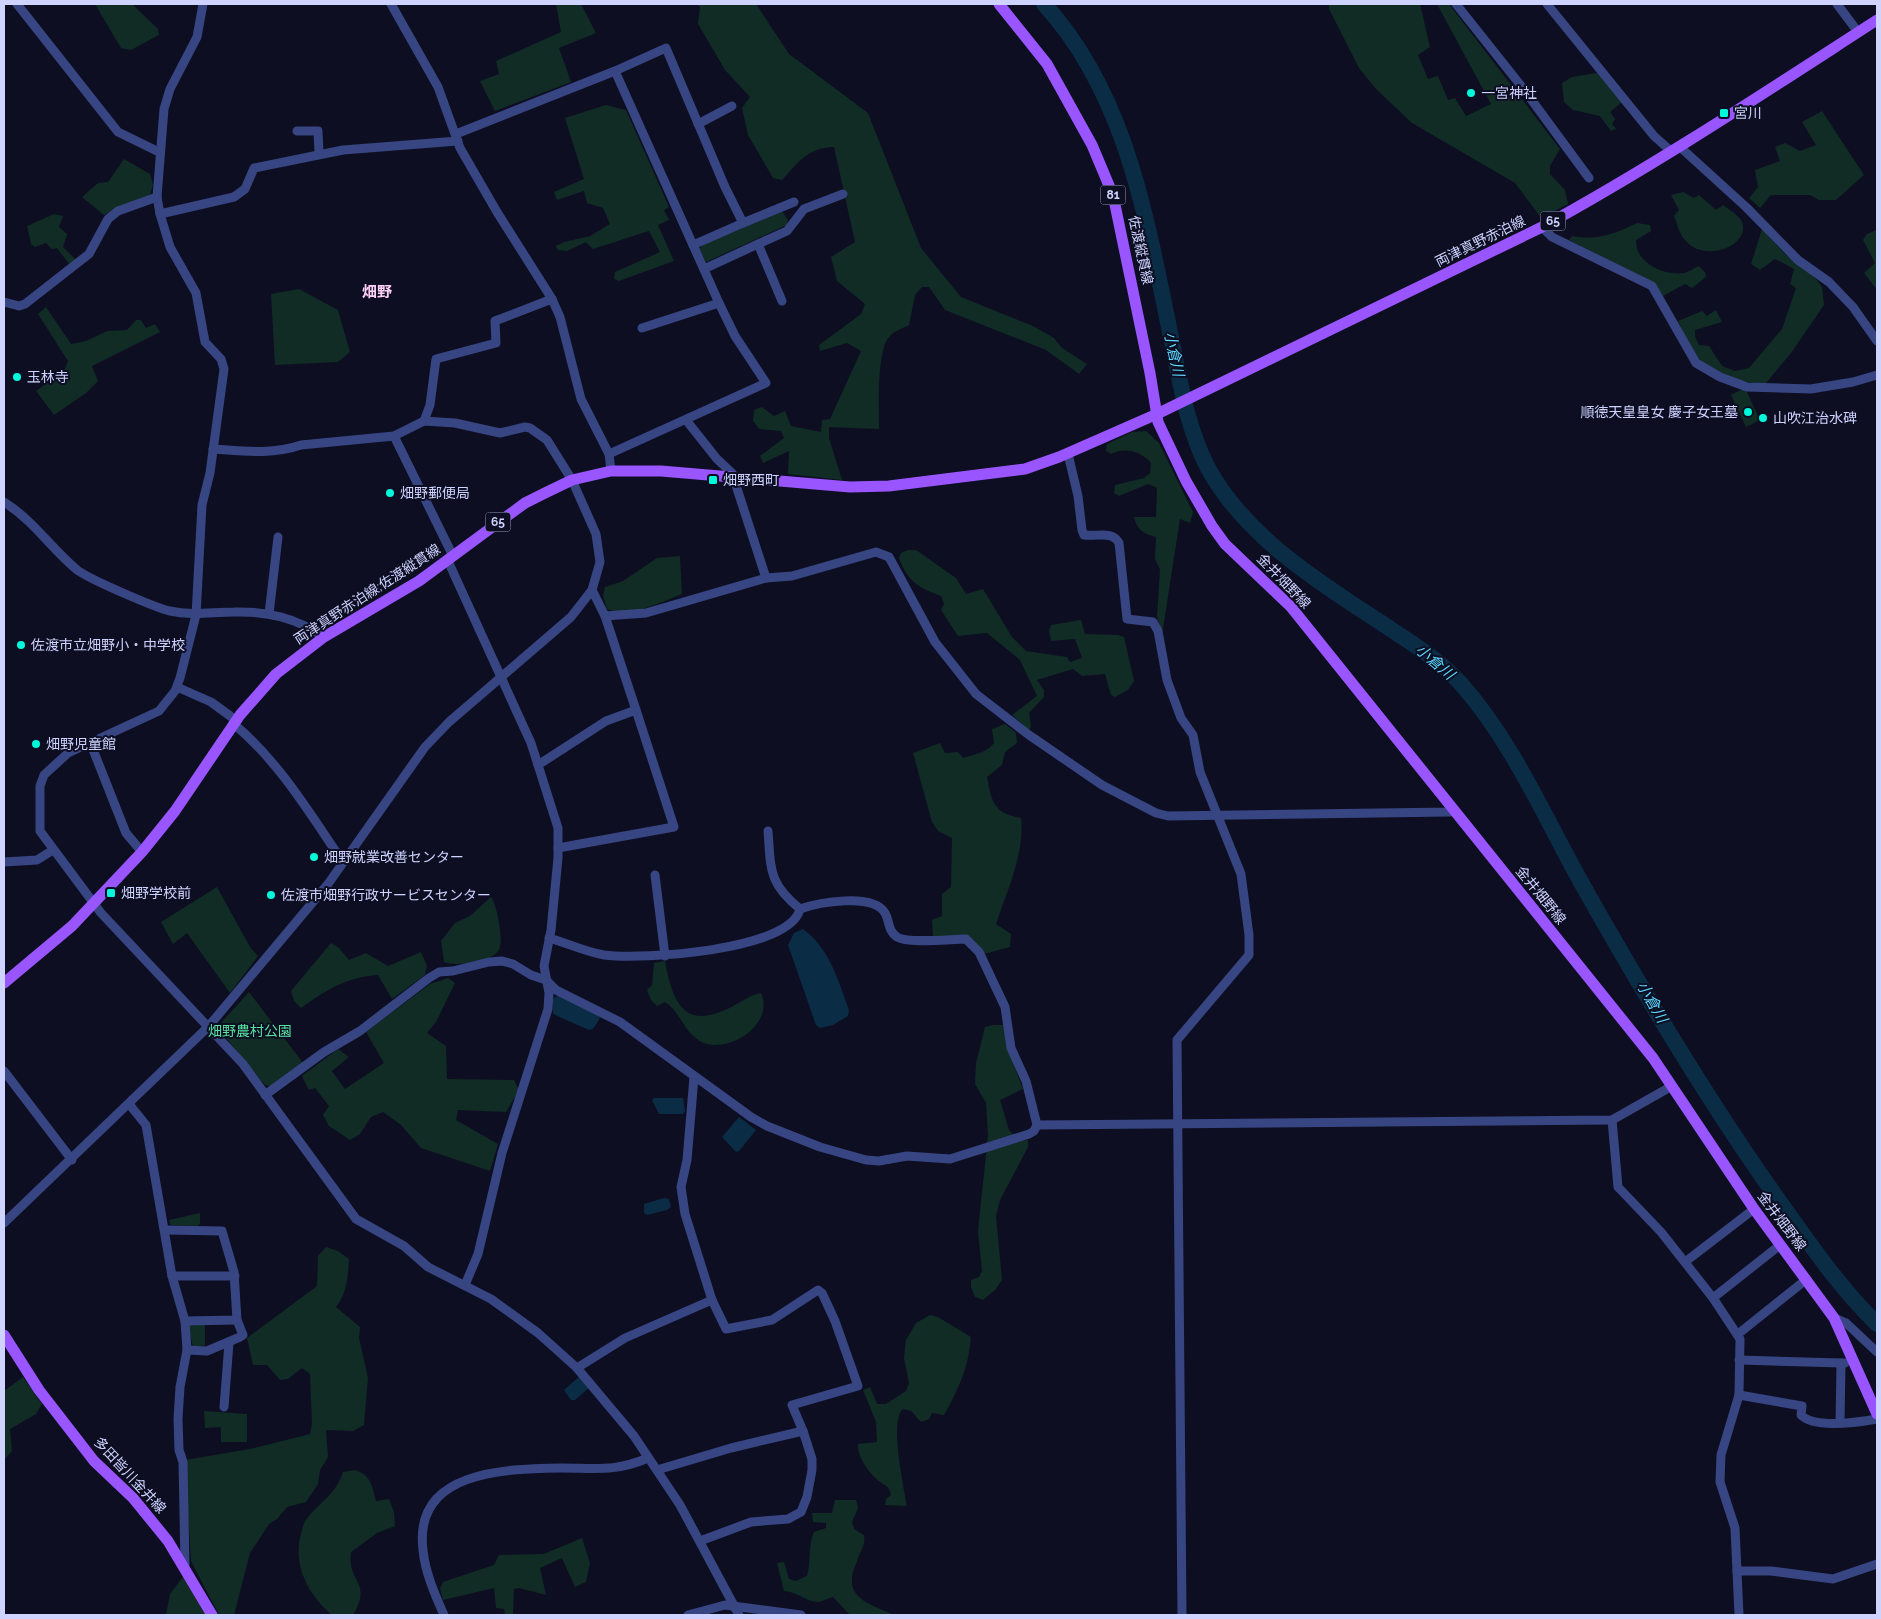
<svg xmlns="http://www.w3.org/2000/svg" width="1881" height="1619" font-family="Raleway,'Noto Sans JP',sans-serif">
  <rect width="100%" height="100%" fill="#0d0e22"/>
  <g fill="#102c25">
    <polygon points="95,4 132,4 158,29 159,35 131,50 121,48"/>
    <polygon points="556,4 581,4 596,33 559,48 571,82 495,111 480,81 499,74 496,61 561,32"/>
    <path d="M 696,4 L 756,4 L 789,54 L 868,113 L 921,248 L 961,297 L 1033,326 L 1054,338 L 1062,348 L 1087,364 L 1079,374 L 1046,350 L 945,310 L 929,287 L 922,287 L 915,295 L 909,325 C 901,329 891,332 887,340 C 877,357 879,408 879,429 L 829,427 L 829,438 L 842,480 L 788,474 L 789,451 L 763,463 L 760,456 L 784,438 L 781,431 L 759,429 L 753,421 L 754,410 L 762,407 L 774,416 L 785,411 L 791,426 L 821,432 L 822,420 L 830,419 L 861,351 L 847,343 L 820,351 L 819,345 L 861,314 L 865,304 L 837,281 L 831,257 L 855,242 L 834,147 C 807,148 799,162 782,180 L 773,178 L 748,135 L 742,108 L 750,97 L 725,70 L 698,24 L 700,7 Z"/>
    <polygon points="1329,4 1420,4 1430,47 1418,55 1428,79 1438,76 1448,100 1455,98 1466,116 1491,104 1437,4 1449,4 1560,149 1550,166 1550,174 1565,190 1568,204 1541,218 1515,183 1412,123 1376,89 1359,68 1329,9"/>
    <polygon points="1597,73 1622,102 1610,112 1615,119 1612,124 1616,129 1611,131 1600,116 1573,110 1564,102 1562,83 1572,77"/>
    <polygon points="606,105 626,110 669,207 664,210 669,220 658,225 674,261 619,281 614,279 615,272 660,252 649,231 593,249 586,242 567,251 558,250 556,246 564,242 590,236 610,224 603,208 587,203 584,191 557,200 554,192 584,179 565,118"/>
    <polygon points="1822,111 1864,175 1836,200 1819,200 1810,195 1771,195 1760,208 1749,198 1758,187 1755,170 1780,161 1775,147 1785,143 1800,151 1816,145 1802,122"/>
    <polygon points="124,159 150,174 153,185 150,195 104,215 82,197 98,183 108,182"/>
    <path d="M 1683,192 L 1694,198 L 1699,195 L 1716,210 L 1723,205 C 1728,209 1737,214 1741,220 C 1754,244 1705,265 1685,240 C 1679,234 1677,223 1674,216 L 1679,210 L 1671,195 Z"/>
    <polygon points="782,211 788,220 787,225 706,262 699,249 705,242"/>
    <polygon points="54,214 63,216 59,227 67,234 63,247 76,260 70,265 57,248 52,249 46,243 35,247 31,244 27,226"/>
    <path d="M 1637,223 L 1650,225 L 1651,231 L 1636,240 C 1635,263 1664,276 1684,273 C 1689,272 1694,268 1699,266 L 1705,272 L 1706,277 L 1692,288 L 1685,284 L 1663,296 L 1653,283 L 1569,240 L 1572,236 C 1597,241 1614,234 1637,223 Z"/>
    <path d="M 1762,229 L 1785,254 L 1813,275 L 1822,287 L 1824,305 L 1791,353 L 1766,383 C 1742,384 1716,376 1698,358 C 1689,350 1684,332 1678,321 L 1702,311 L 1707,316 L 1716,310 L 1722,322 L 1695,330 L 1695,337 L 1699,345 L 1709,346 L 1722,366 L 1735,371 L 1749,368 L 1782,329 L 1796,288 L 1790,284 L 1794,269 L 1775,259 L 1760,270 L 1751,264 Z"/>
    <polygon points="1876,230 1877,231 1877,290 1864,273 1875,263 1863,240 1867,234"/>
    <polygon points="299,289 338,310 350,352 338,362 275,365 271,294"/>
    <polygon points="46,307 71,344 86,341 107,331 127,330 136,320 141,320 146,328 155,324 160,332 92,366 98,381 86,393 54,415 36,391 64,371 68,361 38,314"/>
    <polygon points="1745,388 1760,420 1746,427 1731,395"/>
    <path d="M 1146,431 L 1159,443 L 1193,512 L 1190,523 L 1180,519 L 1162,635 L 1157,616 L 1160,569 L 1155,559 L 1156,537 C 1144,534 1137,530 1134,517 L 1156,517 L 1157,488 L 1148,484 L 1119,496 L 1114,493 L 1115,485 L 1144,478 L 1150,473 L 1151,463 C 1141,451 1125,447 1111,454 L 1106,451 L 1107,444 L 1132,432 Z"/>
    <path d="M 908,550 L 916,550 L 956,578 L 966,594 L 983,589 L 1012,637 L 1026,651 L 1067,657 L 1070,662 L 1082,658 L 1075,639 L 1051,641 L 1049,631 L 1051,625 L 1081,620 L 1085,634 L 1118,635 L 1124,637 L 1134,681 L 1128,690 L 1115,697 L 1111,695 L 1105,674 L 1082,676 L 1073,669 L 1037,680 L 1044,690 L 1044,697 L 1029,713 L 1031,727 L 1029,730 L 1012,715 L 1037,696 L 1020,660 L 987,633 L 958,636 L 941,610 L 944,604 L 941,596 C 919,588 907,581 899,558 L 901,553 Z"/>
    <path d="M 680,556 L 682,594 C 659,603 631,618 607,609 L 603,596 L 605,587 L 623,581 L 657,558 Z"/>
    <path d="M 1005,724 L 1016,733 L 1017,743 L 1005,752 L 1002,765 L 987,777 C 992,802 993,813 1021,818 C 1025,853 1007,891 996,924 L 1011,934 L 1010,947 L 984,954 L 970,937 L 933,937 L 932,920 L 942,916 L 942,894 L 951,887 L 952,838 L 938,831 L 932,822 L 913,753 L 940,743 L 945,753 L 958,752 L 963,758 C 973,755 988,752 994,743 L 992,729 Z"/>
    <polygon points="217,887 250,947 258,956 230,993 187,933 173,944 161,922"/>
    <path d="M 491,897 C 497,905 504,941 499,950 C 492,962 455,967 444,962 L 441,941 L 455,923 L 470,916 Z"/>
    <path d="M 331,943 L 339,948 L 349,960 L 366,953 L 388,966 L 421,952 L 427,966 L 425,975 L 392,999 L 378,975 C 347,977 326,990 301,1008 L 294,1001 L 291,991 Z"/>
    <path d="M 665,961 C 673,1006 686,1031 733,1006 C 741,1002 752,994 761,993 C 775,1024 730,1053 704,1043 C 684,1035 682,1013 665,1002 L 657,1006 L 651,1000 L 647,990 L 652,985 L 654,963 Z"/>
    <polygon points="448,978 455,983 436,1022 427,1033 446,1046 447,1079 514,1080 519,1090 506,1112 458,1110 456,1120 498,1144 490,1171 421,1148 401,1125 383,1112 371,1117 360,1134 350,1140 329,1126 323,1115 329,1106 315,1088 309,1090 302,1076 338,1049 349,1057 332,1071 345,1089 384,1063 366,1032 430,984"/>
    <polygon points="249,992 303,1063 270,1086 265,1085 222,1033 219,1025"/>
    <polygon points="993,1025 1003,1025 1006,1044 1023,1089 1000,1100 1009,1130 1019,1141 1028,1140 1028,1147 1000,1200 996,1216 1002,1280 995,1290 983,1300 975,1297 971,1287 971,1280 979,1277 982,1271 978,1231 988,1135 986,1103 975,1084 976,1063 985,1027"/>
    <polygon points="200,1213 200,1224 197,1226 171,1225 169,1220"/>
    <path d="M 326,1247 L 338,1251 L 349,1259 C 348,1277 347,1293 336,1307 L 360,1327 L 359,1338 L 368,1378 L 364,1425 L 353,1431 L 326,1430 L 328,1457 L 320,1470 L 318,1484 L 306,1502 L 287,1507 L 277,1519 L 269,1524 L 250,1553 L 234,1615 L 219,1615 L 191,1561 L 185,1460 L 250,1449 L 310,1434 L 312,1424 L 310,1374 L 302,1368 L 288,1379 L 280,1380 L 267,1365 L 253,1365 L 247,1338 L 317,1286 L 318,1256 Z"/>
    <path d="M 930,1315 L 938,1317 L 971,1337 C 969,1367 958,1390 944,1415 L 932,1413 L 929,1419 L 921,1422 L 911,1411 L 903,1409 C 889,1420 904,1488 907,1506 L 885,1505 L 886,1499 L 891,1495 L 888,1487 C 874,1480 857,1460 858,1444 L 877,1442 L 876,1422 L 863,1390 L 870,1387 L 877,1404 L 886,1404 L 906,1391 L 909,1383 L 904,1358 L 906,1340 L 916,1323 Z"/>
    <polygon points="192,1323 205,1324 205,1346 193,1347 188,1326"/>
    <polygon points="23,1377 42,1404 36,1414 10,1429 12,1451 4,1460 4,1391"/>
    <polygon points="204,1411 247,1414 247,1442 221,1442 221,1427 205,1428"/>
    <path d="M 355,1470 C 371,1475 372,1486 376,1501 L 389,1499 L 394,1512 L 395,1526 L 377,1533 L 351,1552 C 347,1584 373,1581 353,1615 L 332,1615 C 309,1596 292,1565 301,1534 C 302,1529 303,1524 306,1520 C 320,1501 335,1496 343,1472 Z"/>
    <path d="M 835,1500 L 856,1500 L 858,1508 L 852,1522 L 854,1529 L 864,1535 C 866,1545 860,1551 857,1561 C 841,1597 865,1602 894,1615 L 850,1615 L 833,1597 C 829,1598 823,1601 818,1602 C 806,1602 799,1592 784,1591 L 777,1563 L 784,1562 L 789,1579 L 796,1581 L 807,1576 C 811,1561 808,1545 814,1532 L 826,1528 L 826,1523 L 813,1522 L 812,1513 L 832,1513 Z"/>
    <polygon points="582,1538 590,1563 586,1582 575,1587 562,1558 540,1568 546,1595 519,1588 514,1589 513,1615 505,1615 504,1609 496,1608 494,1588 443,1600 440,1588 443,1582 494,1565 499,1555 544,1554"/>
    <polygon points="185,1574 208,1615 166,1615 170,1594"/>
  </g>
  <g fill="#0a2c44">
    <path d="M 803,929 C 830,949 838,980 849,1010 L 848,1016 L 833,1025 L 820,1028 L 816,1025 L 788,945 L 794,933 Z"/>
    <polygon points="558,995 599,1016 600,1018 593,1029 589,1030 553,1014 553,999"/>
    <polygon points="654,1098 683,1098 685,1111 683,1114 659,1114 652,1100"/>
    <polygon points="739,1117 756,1130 739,1151 736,1152 722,1137"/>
    <polygon points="664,1198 669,1199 671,1207 667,1210 647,1215 644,1213 644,1204"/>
    <polygon points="580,1376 590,1387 575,1400 571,1400 564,1390"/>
  </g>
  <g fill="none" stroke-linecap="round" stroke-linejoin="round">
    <path stroke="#0a2c44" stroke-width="16" d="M 1044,4 C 1127,94 1147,222 1171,337 C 1180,381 1187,428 1208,468 C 1246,538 1322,584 1386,626 C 1413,644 1441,661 1462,685 C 1513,743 1545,818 1582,884 C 1644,994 1709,1103 1782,1205 C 1811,1246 1841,1289 1877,1324"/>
    <g stroke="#374582" stroke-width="9">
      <polyline points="17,4 118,132 159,152"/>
      <polyline points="203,4 197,37 170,89 164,109 157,197 160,214 170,247 196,293 205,342 221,359 224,369 210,473 202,505 196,615 180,678 175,691 159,711 68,753 44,775 40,786 40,831 101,913 243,1064 356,1219 404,1246 428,1267 491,1299 538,1333 577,1368 634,1436 680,1505 739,1615"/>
      <polyline points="391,4 438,87 460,148 497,212 552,299 560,317 581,399 609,454 611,471"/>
      <polyline points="1456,4 1522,87 1589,178"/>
      <polyline points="1547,4 1654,136 1672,152"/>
      <polyline points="1837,4 1858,32"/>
      <polyline points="698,124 732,106"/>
      <polyline points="297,131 318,131 319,153"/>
      <polyline points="456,134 615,71 666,48 725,187 743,223 693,245"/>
      <polyline points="1680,147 1746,207 1798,260 1829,282 1853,307 1877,341"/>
      <polyline points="160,214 234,197 245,189 254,168 343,150 458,141"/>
      <polyline points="743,223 794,202"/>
      <polyline points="1542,227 1552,237 1652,286 1696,363 1720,377 1747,387 1811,389 1853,382 1877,375"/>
      <polyline points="758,244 787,231 804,209 843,194"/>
      <polyline points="704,269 758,244 782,301"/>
      <polyline points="4,302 19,306 25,304 89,254 108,219 118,211 157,197"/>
      <polyline points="642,328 719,303"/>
      <polyline points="686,420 717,459 732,473 766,578"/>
      <polyline points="424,421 430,405 436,359 496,343 495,321 552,299"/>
      <polyline points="394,436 453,556"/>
      <polyline points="609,454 766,383 735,336 719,303 615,71"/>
      <path d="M 1068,454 L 1078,496 L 1082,530 L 1084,535 C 1097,537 1112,530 1119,543 L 1127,619 L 1153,622 L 1158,631 L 1167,680 L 1181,718 L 1193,735 L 1200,772 L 1241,874 L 1249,935 L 1249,955 L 1177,1040 L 1182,1615"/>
      <path d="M 4,502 C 34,521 50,547 76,569 C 86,578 156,608 170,611 C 192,616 212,612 234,612 C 268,611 296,618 324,637"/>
      <polyline points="448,561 531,743 558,828 558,858 551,930 544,966 549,993 548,1009 502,1153 478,1254 465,1285"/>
      <polyline points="592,590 605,616 646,613 766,578 792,576 876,552 889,557 935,642 976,694 1029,735 1102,785 1156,813 1168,816 1450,812 1453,809"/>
      <polyline points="269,614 278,537"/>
      <polyline points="605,616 636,710"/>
      <polyline points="177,687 211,702 237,721"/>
      <path d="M 235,725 C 280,763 310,814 343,862"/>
      <polyline points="90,742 126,833 142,852"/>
      <polyline points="538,765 606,721 636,710 674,827 558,848"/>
      <path d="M 768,831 C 771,869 768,883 800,909"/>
      <polyline points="4,862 37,860 53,850"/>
      <polyline points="655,875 665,956"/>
      <polyline points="4,1071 72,1160"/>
      <path d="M 265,1095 L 324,1052 L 360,1031 L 429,978 L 439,972 L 453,971 L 489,962 L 502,961 L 513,964 L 531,975 L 546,980 L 556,990 L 620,1022 L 751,1117 L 767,1126 L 820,1147 L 866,1160 L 879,1161 L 907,1156 L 950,1159 L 1029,1134 L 1034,1131 L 1037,1125 L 1026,1081 L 1011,1048 L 1005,1007 L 979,952 L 966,939 C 951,939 908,944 897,937 C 887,930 890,921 885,913 C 873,892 817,903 800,909 C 790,951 641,960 604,955 C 586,952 567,943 549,938"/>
      <polyline points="129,1104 146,1125 172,1276 185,1321 187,1350 180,1387 178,1419 179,1450 183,1462 185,1566"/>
      <polyline points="1612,1120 1618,1187 1661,1232 1713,1298 1740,1339 1739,1395 1721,1455 1720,1482 1735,1528 1739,1615"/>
      <polyline points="1037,1125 1612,1120 1672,1086"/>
      <path d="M 4,1223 L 208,1027 L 328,884 L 425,747 L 449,722 L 571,617 L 592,590 L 600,562 L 596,534 L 572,480 L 547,440 L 530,428 L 525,427 L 500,433 L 455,423 L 424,421 L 394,436 L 301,445 C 272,455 243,451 213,449"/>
      <polyline points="166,1230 222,1231 234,1272 237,1320 185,1321"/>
      <polyline points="1685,1262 1754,1209"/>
      <polyline points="172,1276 235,1276"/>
      <polyline points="1713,1298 1780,1245"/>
      <polyline points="1834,1318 1846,1323 1877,1352"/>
      <polyline points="1738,1334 1807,1279"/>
      <polyline points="187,1350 207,1351 240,1337 243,1335 237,1320"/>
      <polyline points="1739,1360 1841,1363"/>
      <polyline points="577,1368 625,1338 712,1300 685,1214 681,1187 687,1160 694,1077"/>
      <path d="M 1739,1395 L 1802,1406 L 1801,1415 C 1814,1429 1860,1422 1877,1419"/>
      <polyline points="224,1407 229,1343"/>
      <polyline points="1840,1423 1841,1363 1845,1363"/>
      <polyline points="657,1470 731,1448 803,1431 792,1405 858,1386 835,1321 822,1293 818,1290 772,1320 726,1329 712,1300"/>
      <polyline points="700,1541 751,1522 788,1519 801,1512 807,1497 812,1470 812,1459 803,1431"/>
      <polyline points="1737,1571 1771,1571 1833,1579 1877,1564"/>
      <path d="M 444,1615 C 435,1595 425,1572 423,1550 C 413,1470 506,1469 562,1468 C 596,1468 615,1472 648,1458"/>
      <polyline points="688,1615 725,1605 801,1615"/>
    </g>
    <g stroke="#95f" stroke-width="11">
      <polyline points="999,4 1047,64 1092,145 1113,195 1150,373 1158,422 1186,481 1212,526 1225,544 1291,607 1653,1058 1754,1209 1834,1318 1877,1414"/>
      <path d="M 4,983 L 72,926 L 142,852 L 175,811 L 240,715 L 276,674 L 324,637 L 419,581 L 525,503 L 547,492 L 572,480 L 611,471 L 661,471 L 850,487 L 889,486 L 1025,469 L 1059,457 L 1157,414 L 1542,227 C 1657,164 1767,91 1877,20"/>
      <polyline points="4,1335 39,1390 94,1461 133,1498 168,1541 212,1615"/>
    </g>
  </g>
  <g fill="#00f9da" stroke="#0d0e22" stroke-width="2">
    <circle cx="1471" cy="93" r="5"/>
    <rect x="1719" y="108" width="10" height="10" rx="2.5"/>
    <circle cx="17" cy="377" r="5"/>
    <circle cx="1748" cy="412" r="5"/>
    <circle cx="1763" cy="418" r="5"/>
    <rect x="708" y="475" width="10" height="10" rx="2.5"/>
    <circle cx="390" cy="493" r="5"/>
    <circle cx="21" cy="645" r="5"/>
    <circle cx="36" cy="744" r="5"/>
    <circle cx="314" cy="857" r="5"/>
    <rect x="106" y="888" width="10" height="10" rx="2.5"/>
    <circle cx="271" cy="895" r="5"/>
  </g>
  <g text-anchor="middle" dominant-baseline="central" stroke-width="4" stroke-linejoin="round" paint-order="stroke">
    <g fill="#0d0e22" stroke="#9498bd" stroke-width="1">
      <rect x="1100.5" y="185.5" width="25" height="19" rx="4"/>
      <rect x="1540.5" y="211.5" width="25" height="19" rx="4"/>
      <rect x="485.5" y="512.5" width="25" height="19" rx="4"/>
    </g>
    <g font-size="12" font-weight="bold" fill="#ced3ff">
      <text x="1113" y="195">81</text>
      <text x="1553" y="221">65</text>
      <text x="498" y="522">65</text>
    </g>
    <g font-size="14" fill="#ced3ff" stroke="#0d0e22" text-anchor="start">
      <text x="1481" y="93">一宮神社</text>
      <text x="1734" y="113">宮川</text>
      <text x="27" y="377">玉林寺</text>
      <text x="1738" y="412" text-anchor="end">順徳天皇皇女 慶子女王墓</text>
      <text x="1773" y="418">山吹江治水碑</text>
      <text x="723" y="480">畑野西町</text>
      <text x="400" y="493">畑野郵便局</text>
      <text x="31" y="645">佐渡市立畑野小・中学校</text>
      <text x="46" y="744">畑野児童館</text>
      <text x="324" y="857">畑野就業改善センター</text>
      <text x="121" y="893">畑野学校前</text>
      <text x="281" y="895">佐渡市畑野行政サービスセンター</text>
    </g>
    <g font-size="14" fill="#ced3ff" stroke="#0d0e22">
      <text transform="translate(1480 241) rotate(-26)">両津真野赤泊線</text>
      <text transform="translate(1141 250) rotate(78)">佐渡縦貫線</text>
      <text transform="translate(1284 581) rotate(46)">金井畑野線</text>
      <text transform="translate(367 594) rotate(-33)">両津真野赤泊線;佐渡縦貫線</text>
      <text transform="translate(1541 895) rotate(51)">金井畑野線</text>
      <text transform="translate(1782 1221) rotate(53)">金井畑野線</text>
      <text transform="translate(130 1475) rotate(47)">多田皆川金井線</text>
    </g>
    <g font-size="14" fill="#57e2a0" stroke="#0d0e22">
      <text x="250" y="1031">畑野農村公園</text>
    </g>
    <g font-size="15" font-weight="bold" fill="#ffd0f8" stroke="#0d0e22">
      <text x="377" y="292">畑野</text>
    </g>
    <g font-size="15" font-style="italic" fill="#5cd8ff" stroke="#0d0e22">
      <text transform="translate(1174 354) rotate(78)">小倉川</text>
      <text transform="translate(1435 662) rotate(40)">小倉川</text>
      <text transform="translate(1652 1002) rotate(60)">小倉川</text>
    </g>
  </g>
  <rect width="1881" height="1619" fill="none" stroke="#ced3ff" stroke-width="10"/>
</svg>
